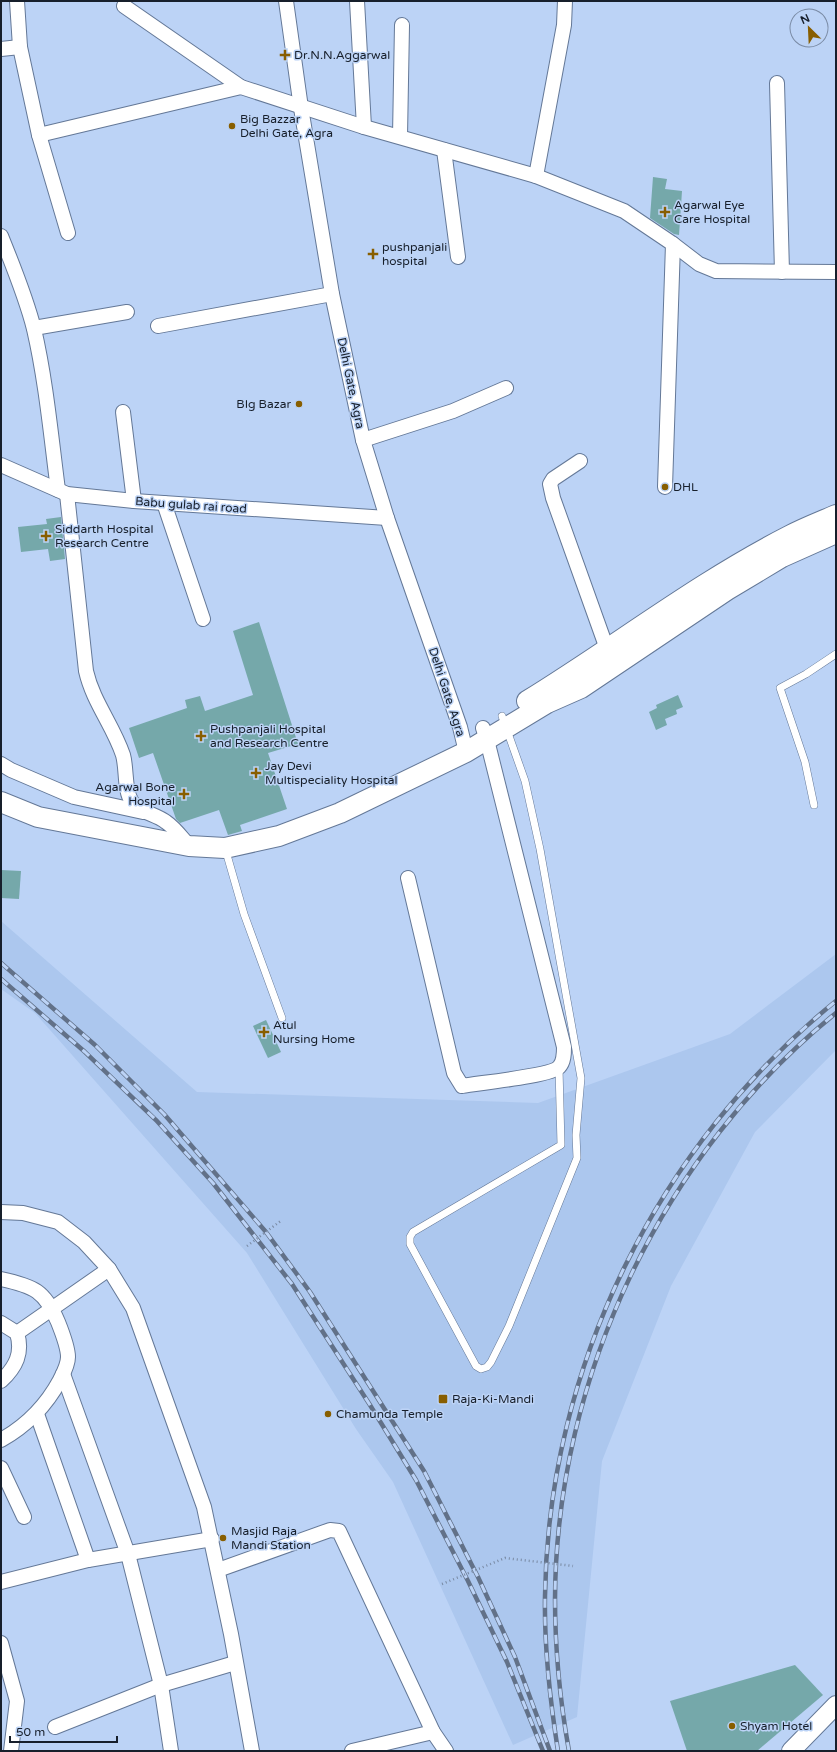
<svg xmlns="http://www.w3.org/2000/svg" width="837" height="1752" font-family="'Varela Round',sans-serif">
  <rect width="100%" height="100%" fill="#bcd3f6"/>
  <polygon fill="#acc7ee" points="1,921 197,1092 538,1103 730,1034 836,954 836,1050 755,1132 671,1286 602,1461 577,1717 513,1745 393,1482 356,1429 247,1253 35,1013 1,989"/>
  <g fill="#75a8aa">
    <polygon points="653,177 667,179 665,189 682,191 679,235 674,234 650,218"/>
    <polygon points="61,517 65,559 50,561 48,549 21,552 18,527 47,524 46,519"/>
    <polygon points="259,622 298,744 268,753 287,809 240,825 242,831 228,835 219,810 180,823 176,819 153,753 139,758 129,728 187,708 185,700 200,696 205,711 253,695 233,631"/>
    <polygon points="678,695 683,707 676,710 677,714 665,719 667,725 656,730 649,712 657,708 656,705"/>
    <polygon points="1,870 21,871 19,899 1,898"/>
    <polygon points="266,1020 281,1052 268,1058 253,1026"/>
    <polygon points="795,1665 823,1695 757,1751 687,1751 670,1701"/>
  </g>
  <g fill="none" stroke-linecap="round" stroke-linejoin="round">
    <defs>
      <g id="service">
        <polyline points="502,716 525,781 540,849 581,1078 576,1135 577,1158 509,1326 491,1362 487,1367 481,1369 476,1366 410,1244 410,1237 413,1232 561,1145 559,1068"/>
        <polyline points="814,805 805,762 780,688 806,674 836,654"/>
        <polyline points="225,848 244,914 282,1018"/>
      </g>
      <g id="minor">
        <polyline points="17,1 20,47 39,135 68,233"/>
        <polyline points="286,1 301,108 332,294 363,440 387,518 460,727 466,752"/>
        <polyline points="357,1 364,127"/>
        <polyline points="124,6 241,87 364,127 536,176 624,211 673,244 699,264 716,271 836,272"/>
        <polyline points="1,49 20,47"/>
        <polyline points="777,83 782,272"/>
        <polyline points="39,135 241,87"/>
        <polyline points="400,136 402,25"/>
        <polyline points="444,150 458,257"/>
        <polyline points="536,176 564,25 565,1"/>
        <path d="M 1,236 C 13,266 26,297 34,329 C 46,381 51,436 58,490"/>
        <polyline points="158,326 332,294"/>
        <polyline points="34,328 127,312"/>
        <polyline points="123,412 134,501"/>
        <polyline points="363,440 453,411 506,388"/>
        <polyline points="580,461 553,479 550,484 553,498 607,649 611,657"/>
        <polyline points="1,465 67,494 134,501 387,518"/>
        <polyline points="665,487 673,244"/>
        <path d="M 67,494 L 86,671 C 93,702 113,725 123,755 C 127,769 124,791 132,802 C 141,813 156,814 166,822 C 175,828 182,838 189,846"/>
        <polyline points="164,503 203,619"/>
        <polyline points="1,764 11,770 74,797 143,812"/>
        <path d="M 408,878 L 454,1073 L 462,1086 C 478,1083 551,1076 559,1067 C 564,1062 564,1053 564,1047 L 487,740 L 483,728"/>
        <polyline points="1,1212 23,1213 58,1222 84,1242 109,1269 133,1308 204,1507 231,1634 252,1751"/>
        <path d="M 1,1279 C 34,1286 45,1291 58,1322 C 62,1332 68,1347 68,1357 C 68,1365 63,1374 60,1380 C 46,1406 26,1426 1,1440"/>
        <path d="M 1,1323 L 17,1333 C 23,1353 16,1367 1,1381"/>
        <polyline points="17,1333 109,1269"/>
        <polyline points="63,1374 128,1554 161,1685 171,1751"/>
        <polyline points="37,1414 88,1560"/>
        <polyline points="1,1468 24,1517"/>
        <polyline points="218,1570 330,1530 339,1531 433,1732 446,1751"/>
        <polyline points="1,1582 88,1560 212,1539"/>
        <polyline points="1,1643 17,1701 11,1751"/>
        <polyline points="55,1727 161,1685 235,1663"/>
        <polyline points="352,1751 433,1732"/>
      </g>
      <polyline id="tertiary" points="791,1751 836,1705"/>
      <g id="secondary">
        <path d="M 527,701 C 615,647 697,583 789,536 C 804,528 820,522 836,515"/>
        <polyline points="1,802 38,817 189,846 225,848 279,836 340,813 466,752 547,703 581,688 727,590 782,557 836,533"/>
      </g>
    </defs>
    <use href="#service" stroke="#647897" stroke-width="8"/>
    <use href="#minor" stroke="#647897" stroke-width="16"/>
    <use href="#tertiary" stroke="#647897" stroke-width="20"/>
    <use href="#secondary" stroke="#647897" stroke-width="22"/>
    <use href="#service" stroke="#fff" stroke-width="7"/>
    <use href="#minor" stroke="#fff" stroke-width="14"/>
    <use href="#tertiary" stroke="#fff" stroke-width="18"/>
    <use href="#secondary" stroke="#fff" stroke-width="20"/>
    <defs>
      <g id="rail">
        <polyline points="1,963 95,1045 164,1114 266,1232 310,1292 424,1471 478,1577 515,1657 550,1751"/>
        <polyline points="1,979 85,1052 156,1120 213,1183 292,1284 370,1405 416,1480 468,1581 507,1662 543,1751"/>
        <path d="M 558,1751 C 550,1700 544,1648 545,1596 C 548,1366 658,1145 836,1001"/>
        <path d="M 569,1751 C 560,1701 555,1650 555,1599 C 556,1376 663,1153 836,1013"/>
      </g>
    </defs>
    <use href="#rail" stroke="#627188" stroke-width="4.5"/>
    <use href="#rail" stroke="#bcd3f6" stroke-width="3" stroke-dasharray="9" stroke-linecap="butt"/>
    <g stroke="#7889a2" stroke-width="2.5" stroke-dasharray="1 3" stroke-linecap="butt">
      <polyline points="247,1246 282,1220"/>
      <polyline points="442,1584 505,1558 573,1566"/>
    </g>
  </g>
  <g fill="#885e00" stroke="#bcd3f6" stroke-width="1.5">
    <path d="M283 49h4v4h4v4h-4v4h-4v-4h-4v-4h4z"/>
    <circle cx="232" cy="126" r="4"/>
    <path d="M663 206h4v4h4v4h-4v4h-4v-4h-4v-4h4z"/>
    <path d="M371 248h4v4h4v4h-4v4h-4v-4h-4v-4h4z"/>
    <circle cx="299" cy="404" r="4"/>
    <circle cx="665" cy="487" r="4"/>
    <path d="M44 530h4v4h4v4h-4v4h-4v-4h-4v-4h4z"/>
    <path d="M199 730h4v4h4v4h-4v4h-4v-4h-4v-4h4z"/>
    <path d="M254 767h4v4h4v4h-4v4h-4v-4h-4v-4h4z"/>
    <path d="M182 788h4v4h4v4h-4v4h-4v-4h-4v-4h4z"/>
    <path d="M262 1026h4v4h4v4h-4v4h-4v-4h-4v-4h4z"/>
    <rect x="438" y="1394" width="10" height="10" rx="2"/>
    <circle cx="328" cy="1414" r="4"/>
    <circle cx="223" cy="1538" r="4"/>
    <circle cx="732" cy="1726" r="4"/>
  </g>
  <g text-anchor="middle" dominant-baseline="central" stroke-width="3" stroke-linejoin="round" paint-order="stroke">
    <g font-size="12" fill="#171f2b" stroke="#bcd3f6" text-anchor="start">
      <text x="294" y="55">Dr.N.N.Aggarwal</text>
      <text x="240" y="119">Big Bazzar<tspan x="240" dy="14">Delhi Gate, Agra</tspan></text>
      <text x="674" y="205">Agarwal Eye<tspan x="674" dy="14">Care Hospital</tspan></text>
      <text x="382" y="247">pushpanjali<tspan x="382" dy="14">hospital</tspan></text>
      <text x="291" y="404" text-anchor="end">BIg Bazar</text>
      <text x="673" y="487">DHL</text>
      <text x="55" y="529">Siddarth Hospital<tspan x="55" dy="14">Research Centre</tspan></text>
      <text x="210" y="729">Pushpanjali Hospital<tspan x="210" dy="14">and Research Centre</tspan></text>
      <text x="265" y="766">Jay Devi<tspan x="265" dy="14">Multispeciality Hospital</tspan></text>
      <text x="175" y="787" text-anchor="end">Agarwal Bone<tspan x="175" dy="14">Hospital</tspan></text>
      <text x="273" y="1025">Atul<tspan x="273" dy="14">Nursing Home</tspan></text>
      <text x="452" y="1399">Raja-Ki-Mandi</text>
      <text x="336" y="1414">Chamunda Temple</text>
      <text x="231" y="1531">Masjid Raja<tspan x="231" dy="14">Mandi Station</tspan></text>
      <text x="740" y="1726">Shyam Hotel</text>
    </g>
    <g font-size="12" fill="#171f2b" stroke="#bcd3f6">
      <text transform="translate(351 383) rotate(78)">Delhi Gate, Agra</text>
      <text transform="translate(191 505) rotate(4)">Babu gulab rai road</text>
      <text transform="translate(447 692) rotate(72)">Delhi Gate, Agra</text>
    </g>
  </g>
  <rect width="837" height="1752" fill="none" stroke="#171f2b" stroke-width="4"/>
  <g transform="translate(809 28) rotate(336)"><circle r="19" fill="#bcd3f6" stroke="#7a8ba5"/>
  <path d="M0-3L7 15L0 10L-7 15Z" fill="#885e00"/>
  <text y="-6" font-size="11" font-weight="bold" text-anchor="middle" fill="#171f2b">N</text>
  </g>
  <path d="M10 1736v6h107v-6" fill="none" stroke="#171f2b" stroke-width="2"/>
  <text x="16" y="1736" font-size="12" fill="#171f2b" stroke="#bcd3f6" stroke-width="3" paint-order="stroke">50 m</text>
</svg>
